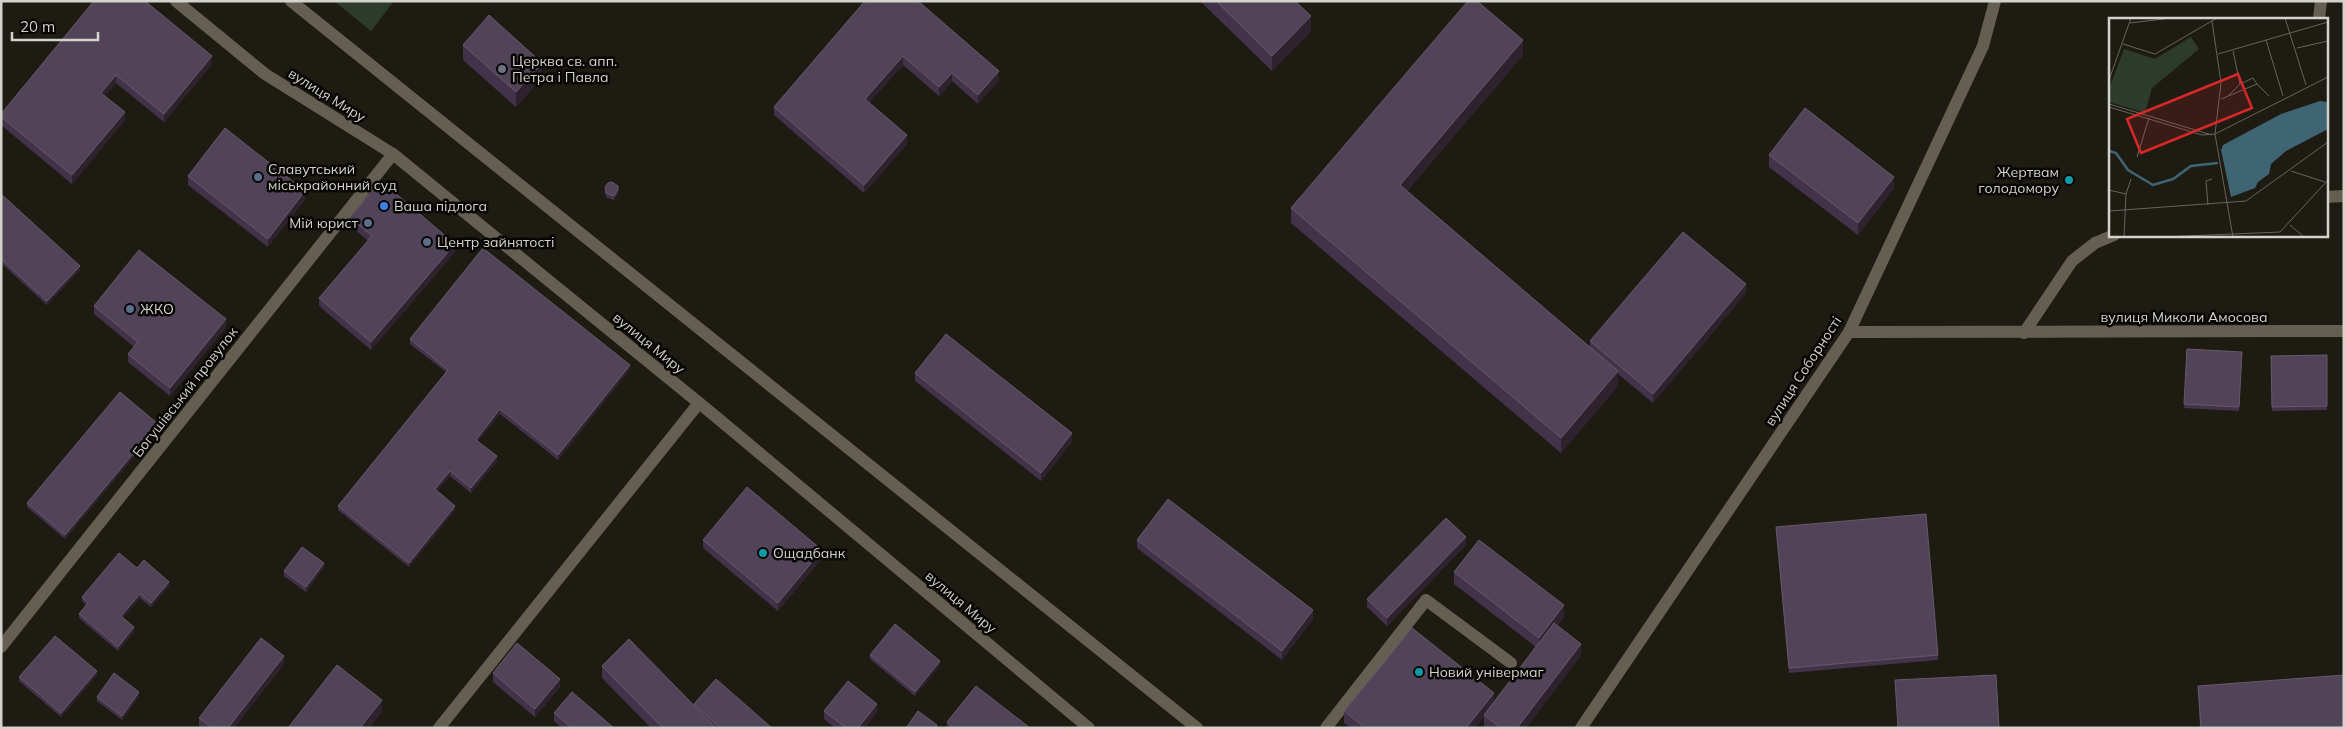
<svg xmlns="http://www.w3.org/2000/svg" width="2345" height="729" font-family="Mulish,sans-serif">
  <rect width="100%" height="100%" fill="#1e1b13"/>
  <polygon fill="#2c3b2c" points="334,1 394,1 371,31"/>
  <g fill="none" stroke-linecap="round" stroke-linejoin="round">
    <g stroke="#655f52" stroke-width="12">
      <polyline points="176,1 265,74 393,154 709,411 1089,728"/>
      <polyline points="291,1 1197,728"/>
      <polyline points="2319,19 2321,1"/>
      <polyline points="2326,197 2344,196"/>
      <polyline points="1849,332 2344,331"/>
      <polyline points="2024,333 2072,261 2095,243 2114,235"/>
      <polyline points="1,647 393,154"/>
      <polyline points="439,728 699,403"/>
      <polyline points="1326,728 1426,600 1511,663"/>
      <polyline points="1581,728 1849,332 1983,46 1995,1"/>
    </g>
  </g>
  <g fill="#43334a">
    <polygon points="94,1 212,64 164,122 116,83 105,96 125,120 72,184 1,125 1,114"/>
    <polygon points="865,1 999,80 978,104 952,81 939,96 903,65 869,103 907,144 864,193 774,115 774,107"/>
    <polygon points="1200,1 1295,1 1311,31 1272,71"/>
    <polygon points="463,45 542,77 516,107 463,60"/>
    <polygon points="1523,55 1407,191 1590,347 1590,341 1746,293 1653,403 1618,374 1618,386 1561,453 1291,223 1291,208"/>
    <polygon points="1769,155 1894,188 1858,235 1769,167"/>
    <polygon points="188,176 305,199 268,247 188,185"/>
    <polygon points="605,187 618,194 614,200 606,197"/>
    <polygon points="1,194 80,270 47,305 1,263"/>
    <polygon points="350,217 455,252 371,350 319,306 319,298 368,241 350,225"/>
    <polygon points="94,306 226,327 170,396 128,362 128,354 134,347 94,314"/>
    <polygon points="410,339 630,369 558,460 500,414 478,441 497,461 471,493 450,476 437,491 455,510 409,567 338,510 338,506 446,372 410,344"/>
    <polygon points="2187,349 2242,352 2239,411 2184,408"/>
    <polygon points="2327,355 2327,410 2272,411 2271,356"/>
    <polygon points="915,373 1072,442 1041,481 915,381"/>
    <polygon points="158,428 65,539 27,507 27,503"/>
    <polygon points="1776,527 1938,655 1938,660 1789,673"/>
    <polygon points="703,540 822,558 778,611 703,548"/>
    <polygon points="1137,540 1313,619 1282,660 1137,548"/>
    <polygon points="1466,545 1387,626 1367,607 1367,599"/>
    <polygon points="324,567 306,592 284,576 284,571"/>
    <polygon points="137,568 169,586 151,607 140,598 123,618 134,632 118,651 79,618 79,614 86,605 82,601 82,597"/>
    <polygon points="1454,572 1564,617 1557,626 1581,655 1526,728 1485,728 1484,727 1484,717 1475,728 1351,728 1344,723 1344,711 1494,702 1536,647 1454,584"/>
    <polygon points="870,655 940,665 915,696 870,659"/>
    <polygon points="284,664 234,728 201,728 199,726 199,718"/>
    <polygon points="602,666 694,705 772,728 651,728 602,678"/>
    <polygon points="493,673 560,687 535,717 493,682"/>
    <polygon points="97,675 61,717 19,681 19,677"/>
    <polygon points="2198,686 2344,728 2200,728"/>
    <polygon points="139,696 122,720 97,701 97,697"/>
    <polygon points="824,711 877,712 865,728 835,728 824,719"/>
    <polygon points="554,713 614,728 562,728 554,721"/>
    <polygon points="947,722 1030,728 948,728 947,727"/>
  </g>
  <g fill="#2e222e">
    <polygon points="1311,16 1311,31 1272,71 1272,56"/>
    <polygon points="1523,40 1523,55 1400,199 1400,185"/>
    <polygon points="212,56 212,64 164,122 164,114"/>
    <polygon points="903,56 903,65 865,108 865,99"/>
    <polygon points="542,63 542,77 516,107 516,92"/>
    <polygon points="999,71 999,80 978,104 978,95"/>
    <polygon points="952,73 952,81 939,96 939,87"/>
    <polygon points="116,75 116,83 101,101 101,93"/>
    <polygon points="125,112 125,120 72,184 72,175"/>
    <polygon points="907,135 907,144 864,193 864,185"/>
    <polygon points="1894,177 1894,188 1858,235 1858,223"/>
    <polygon points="618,190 618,194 614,200 614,196"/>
    <polygon points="305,191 305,199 268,247 268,239"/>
    <polygon points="455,244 455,252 371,350 371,342"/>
    <polygon points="80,266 80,270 47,305 47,301"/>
    <polygon points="1746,284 1746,293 1653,403 1653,394"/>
    <polygon points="226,319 226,327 170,396 170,388"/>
    <polygon points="630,365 630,369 558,460 558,455"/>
    <polygon points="1618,371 1618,386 1561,453 1561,438"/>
    <polygon points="500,409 500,414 476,444 476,440"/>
    <polygon points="158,424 158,428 65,539 65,535"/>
    <polygon points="1072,433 1072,442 1041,481 1041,473"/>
    <polygon points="497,456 497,461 471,493 471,488"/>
    <polygon points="450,471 450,476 435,494 435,489"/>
    <polygon points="455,506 455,510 409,567 409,563"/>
    <polygon points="1466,537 1466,545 1387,626 1387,618"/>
    <polygon points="822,550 822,558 778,611 778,603"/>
    <polygon points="324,563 324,567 306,592 306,587"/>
    <polygon points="169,582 169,586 151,607 151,603"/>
    <polygon points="140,594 140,598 121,620 121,616"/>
    <polygon points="1564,605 1564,617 1539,650 1539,638"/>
    <polygon points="1313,610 1313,619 1282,660 1282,651"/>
    <polygon points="134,627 134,632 118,651 118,647"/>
    <polygon points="1581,644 1581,655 1526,728 1517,728"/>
    <polygon points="284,656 284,664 234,728 228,728"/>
    <polygon points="940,661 940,665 915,696 915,692"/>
    <polygon points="97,671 97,675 61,717 61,713"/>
    <polygon points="560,679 560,687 535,717 535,709"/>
    <polygon points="139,692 139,696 122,720 122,716"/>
    <polygon points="1494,693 1494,705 1484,715 1484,717 1475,728 1466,728"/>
    <polygon points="382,700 382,712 370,728 360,728"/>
    <polygon points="877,704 877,712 865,728 858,728"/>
  </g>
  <g fill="#524458" stroke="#665a6a">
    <polygon points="94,1 145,1 212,56 164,114 116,75 101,93 125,112 72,175 1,117 1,114"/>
    <polygon points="865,1 918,1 999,71 978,95 952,73 939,87 903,56 865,99 907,135 864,185 774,107"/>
    <polygon points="1216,1 1295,1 1311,16 1272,56"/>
    <polygon points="1468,1 1477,1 1523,40 1400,185 1618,371 1561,438 1291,208"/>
    <polygon points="489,15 542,63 516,92 463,45"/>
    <polygon points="1805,108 1894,177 1858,223 1769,155"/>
    <polygon points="225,128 305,191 268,239 188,176"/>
    <polygon points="381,181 455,244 371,342 319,298 372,236 350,217"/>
    <polygon points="612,182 618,186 618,190 614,196 606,193 605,187 608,183"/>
    <polygon points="1,194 80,266 47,301 1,259"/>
    <polygon points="1683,232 1746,284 1653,394 1590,341"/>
    <polygon points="483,248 630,365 558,455 500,409 476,440 497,456 471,488 450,471 435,489 455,506 409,563 338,506 448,370 410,339"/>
    <polygon points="139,250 226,319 170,388 128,354 138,342 94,306"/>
    <polygon points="946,334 1072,433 1041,473 915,373"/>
    <polygon points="2187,349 2242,352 2239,407 2184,404"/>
    <polygon points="2327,355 2327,406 2272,407 2271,356"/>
    <polygon points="120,392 158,424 65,535 27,503"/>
    <polygon points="747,487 822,550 778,603 703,540"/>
    <polygon points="1168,499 1313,610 1282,651 1137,540"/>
    <polygon points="1926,514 1938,655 1789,668 1776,527"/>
    <polygon points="1446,518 1466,537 1387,618 1367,599"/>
    <polygon points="1479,540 1564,605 1539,638 1454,572"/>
    <polygon points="302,547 324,563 306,587 284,571"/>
    <polygon points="119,553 137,568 144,560 169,582 151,603 140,594 121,616 134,627 118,647 79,614 88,603 82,597"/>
    <polygon points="1554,623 1581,644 1517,728 1501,728 1484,715"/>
    <polygon points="895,624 940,661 915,692 870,655"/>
    <polygon points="1412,628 1494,693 1466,728 1365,728 1344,711"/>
    <polygon points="55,636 97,671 61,713 19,677"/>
    <polygon points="261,638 284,656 228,728 212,728 199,718"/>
    <polygon points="629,639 716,728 663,728 602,666"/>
    <polygon points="517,643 560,679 535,709 493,673"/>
    <polygon points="337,665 382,700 360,728 288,728"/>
    <polygon points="114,673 139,692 122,716 97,697"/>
    <polygon points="1996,675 1999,728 1898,728 1895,680"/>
    <polygon points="2344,675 2344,728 2201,728 2198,686"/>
    <polygon points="716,679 772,728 720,728 694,704"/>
    <polygon points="848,681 877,704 858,728 846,728 824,711"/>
    <polygon points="976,686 1030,728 953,728 947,722"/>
    <polygon points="572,692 614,728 572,728 554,713"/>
    <polygon points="918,711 937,725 936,728 906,728"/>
  </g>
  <circle fill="#6b7280" stroke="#070604" stroke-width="2" cx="502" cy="69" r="5"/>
  <g fill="#5c6f8a" stroke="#070604" stroke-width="2">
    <circle cx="258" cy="177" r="5"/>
    <circle cx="368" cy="223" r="5"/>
    <circle cx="427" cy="242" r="5"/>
    <circle cx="130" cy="309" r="5"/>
  </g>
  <g fill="#0f9aa8" stroke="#070604" stroke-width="2">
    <circle cx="2069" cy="180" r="5"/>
    <circle cx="763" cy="553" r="5"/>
    <circle cx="1419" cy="672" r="5"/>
  </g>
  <circle fill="#3f7fe0" stroke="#070604" stroke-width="2" cx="384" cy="206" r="5"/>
  <g text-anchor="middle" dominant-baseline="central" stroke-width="5" stroke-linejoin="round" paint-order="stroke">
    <g font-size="14" fill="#d3d2cc" stroke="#070604" text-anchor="start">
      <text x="512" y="61">Церква св. апп.<tspan x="512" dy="16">Петра і Павла</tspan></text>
      <text x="268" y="169">Славутський<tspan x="268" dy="16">міськрайонний суд</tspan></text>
      <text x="2059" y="172" text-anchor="end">Жертвам<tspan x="2059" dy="16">голодомору</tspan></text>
      <text x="394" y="206">Ваша підлога</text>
      <text x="358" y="223" text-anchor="end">Мій юрист</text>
      <text x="437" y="242">Центр зайнятості</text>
      <text x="140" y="309">ЖКО</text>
      <text x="773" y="553">Ощадбанк</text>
      <text x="1429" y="672">Новий універмаг</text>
    </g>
    <g font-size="14" fill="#d3d2cc" stroke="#070604">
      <text transform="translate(327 95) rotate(32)">вулиця Миру</text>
      <text x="2184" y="317">вулиця Миколи Амосова</text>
      <text transform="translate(649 343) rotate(39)">вулиця Миру</text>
      <text transform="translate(1803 371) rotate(-57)">вулиця Соборності</text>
      <text transform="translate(185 392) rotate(-52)">Богушівський провулок</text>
      <text transform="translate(961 602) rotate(40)">вулиця Миру</text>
    </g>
  </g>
  <g transform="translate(2109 18)">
    <rect width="219" height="219" fill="#1e1b13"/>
    <path d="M 82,19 L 90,31 L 43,70 L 36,95 L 0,84 L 0,71 L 15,31 L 46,41 Z" fill="#2c3b2c"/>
    <path d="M 211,83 L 219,84 L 219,111 L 177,133 L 162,146 L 160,156 L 149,164 L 146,170 L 122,179 L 112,132 L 114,127 L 172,96 Z" fill="#3f6574"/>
    <path fill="none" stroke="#3f6574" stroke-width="2.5" d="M 0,133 L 7,135 L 19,152 L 44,167 L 64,161 L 82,148 L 109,145"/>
    <path fill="none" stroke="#66645d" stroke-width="1" d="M 176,0 L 197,67M 21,5 L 63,0M 157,22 L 174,78M 14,26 L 46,36 L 108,0M 188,30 L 219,23M 109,36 L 219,4M 0,62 L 22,0M 148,66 L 160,78M 120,77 L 131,66M 112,81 L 148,66 L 144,60 L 131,66 L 124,33M 0,86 L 103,117M 0,89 L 93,117 L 106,116 L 112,65 L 103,3M 28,139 L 40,100M 182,153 L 216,164M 0,172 L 17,176 L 15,219M 17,176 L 22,161M 99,187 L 97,163 L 103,161M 0,193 L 137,183 L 219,124M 181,207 L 195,219M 52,219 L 171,214 L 219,162M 124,219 L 106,116 L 219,59"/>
    <path fill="#d62828" fill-opacity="0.15" stroke="#d62828" stroke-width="2.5" d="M 129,56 L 143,90 L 32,135 L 18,101 Z"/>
    <rect width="219" height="219" fill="none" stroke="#d3d2cc" stroke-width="2.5"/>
  </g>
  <rect width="2345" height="729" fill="none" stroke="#d3d2cc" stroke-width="5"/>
  <path d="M12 32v8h86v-8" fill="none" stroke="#d3d2cc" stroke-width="2.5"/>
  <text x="20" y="32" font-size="15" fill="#d3d2cc" stroke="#070604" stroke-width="4" paint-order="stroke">20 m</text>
</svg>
